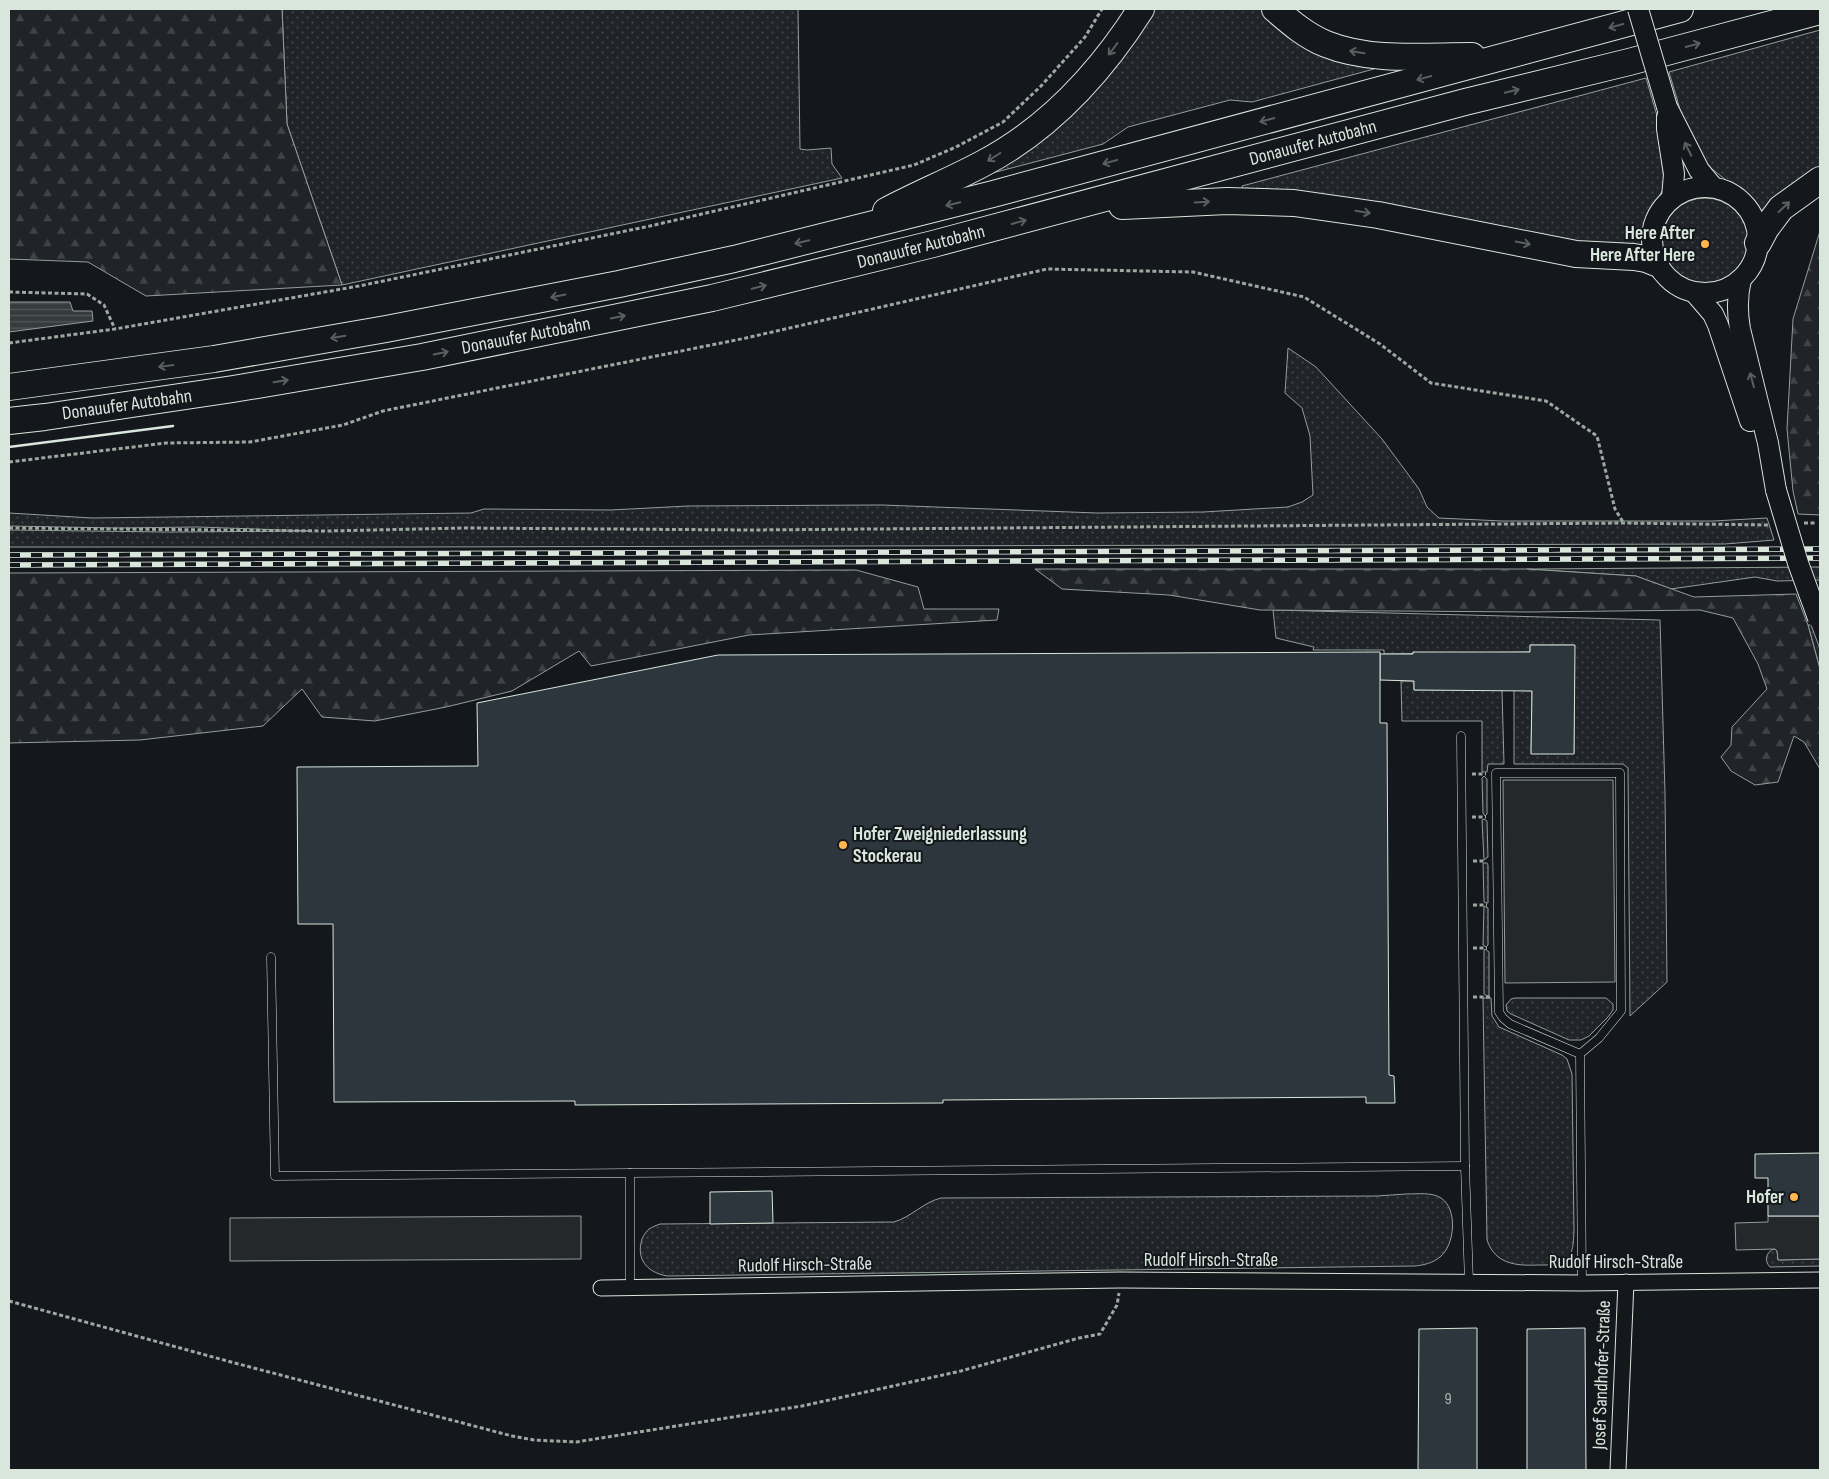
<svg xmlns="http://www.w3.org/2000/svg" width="1829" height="1479" font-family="'Sofia Sans Condensed',sans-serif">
  <defs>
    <pattern id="grass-dots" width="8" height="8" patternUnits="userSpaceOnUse" patternTransform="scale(1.25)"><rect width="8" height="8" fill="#202428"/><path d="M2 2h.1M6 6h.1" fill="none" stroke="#404447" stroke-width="1.8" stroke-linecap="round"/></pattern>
    <pattern id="forest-firs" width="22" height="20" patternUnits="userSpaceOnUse" patternTransform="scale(1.25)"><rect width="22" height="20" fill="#202428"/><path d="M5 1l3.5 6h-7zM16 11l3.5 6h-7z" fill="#404447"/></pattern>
    <pattern id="water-rules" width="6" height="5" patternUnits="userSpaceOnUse" patternTransform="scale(1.25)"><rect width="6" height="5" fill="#363b3e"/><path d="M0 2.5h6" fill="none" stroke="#525759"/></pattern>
  </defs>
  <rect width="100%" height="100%" fill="#14181c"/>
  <g fill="url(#grass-dots)" stroke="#939e99">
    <polygon points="282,9 798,9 800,149 807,150 831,148 832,164 842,178 342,285 287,124"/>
    <polygon points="1152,9 1265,9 1372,63 1374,69 1252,102 1230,100 1128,127 1103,144 981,176"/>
    <polygon points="1820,30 1820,173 1761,214 1750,199 1712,169 1701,157 1684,123 1669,72"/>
    <polygon points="1646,78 1660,126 1666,184 1647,218 1644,227 1642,249 1625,249 1244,193 1242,186"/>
    <circle cx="1705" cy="241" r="43"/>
    <polygon points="1288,348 1316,367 1382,439 1419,489 1427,507 1439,518 1502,521 1713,521 1767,518 1774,540 1725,544 411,547 9,547 9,530 168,532 312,531 198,527 117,528 9,526 9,513 92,518 471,513 484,509 611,510 688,506 882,505 1097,513 1203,512 1288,507 1302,502 1313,495 1310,436 1302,408 1285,393"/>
    <polygon points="1820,567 1820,580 1777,581 1755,577 1671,589 1636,576 1527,569"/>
    <polygon points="1273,610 1660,620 1665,793 1667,982 1630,1016 1628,768 1623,764 1514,764 1514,690 1532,691 1531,753 1574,753 1574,645 1530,645 1530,652 1384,654 1384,650 1313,650 1314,647 1276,638"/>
    <polygon points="1808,625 1811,625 1820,649 1820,669"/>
    <polygon points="1401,681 1414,681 1414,690 1502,690 1504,764 1488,764 1487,772 1482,772 1482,721 1402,721"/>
    <polygon points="1484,776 1487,779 1487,814 1485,816 1483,813 1482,778"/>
    <polygon points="1484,819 1487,821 1488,857 1484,860 1482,820"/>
    <polygon points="1483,863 1487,863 1488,865 1488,903 1486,903 1484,902"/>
    <polygon points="1484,906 1488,908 1488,945 1486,947 1483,945"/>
    <polygon points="1485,949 1489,952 1489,995 1487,996 1484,994 1484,950"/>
    <path d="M 1483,998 L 1491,998 L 1492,1016 L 1499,1027 L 1562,1055 L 1567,1059 L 1572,1074 L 1574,1231 C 1573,1245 1574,1255 1562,1264 C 1554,1265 1546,1265 1538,1265 C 1516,1266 1495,1264 1487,1240 Z"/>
    <polygon points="1515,998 1606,998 1613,1004 1613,1010 1608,1017 1589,1036 1581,1040 1569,1040 1511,1014 1507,1011 1506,1005 1511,999"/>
    <path d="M 1406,1194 C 1417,1194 1432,1192 1441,1198 C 1458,1209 1455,1245 1440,1257 C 1433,1263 1424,1265 1415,1266 L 667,1276 C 650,1273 637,1262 641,1243 C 642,1237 645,1233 649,1229 C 652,1227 657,1225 660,1224 L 894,1222 C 911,1217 924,1202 941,1198 L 1377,1196 Z"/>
    <path d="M 1773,1249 L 1777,1250 L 1778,1260 L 1820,1259 L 1820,1266 L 1770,1267 C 1764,1261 1766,1253 1773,1249 Z"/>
  </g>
  <g fill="url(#forest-firs)" stroke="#939e99">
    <polygon points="9,9 282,9 287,124 342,285 146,296 88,262 9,259"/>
    <polygon points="1820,231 1820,515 1798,514 1793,491 1787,429 1793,319"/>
    <polygon points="1035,569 1527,569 1636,576 1694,597 1796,594 1808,625 1820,669 1820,769 1804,742 1794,736 1778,782 1755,785 1731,771 1721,757 1731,745 1732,727 1767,689 1758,664 1733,618 1700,610 1531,612 1260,610 1169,595 1062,589"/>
    <polygon points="856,570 918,587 924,609 999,609 997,620 749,635 591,666 579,651 512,691 446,707 375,721 322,717 302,689 263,726 140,740 9,743 9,573"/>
  </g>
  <g fill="#24282b" stroke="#939e99">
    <polygon points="1503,780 1613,780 1615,982 1505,983"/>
    <polygon points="581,1216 581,1259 230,1261 230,1218"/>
    <polygon points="1768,1216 1820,1216 1820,1259 1778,1260 1777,1251 1775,1249 1736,1250 1735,1223 1768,1222"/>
  </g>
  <polygon fill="url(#water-rules)" stroke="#939e99" points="9,302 70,302 73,311 92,311 93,321 9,332"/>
  <g fill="#2c363c" stroke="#d8e6dc">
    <polygon points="1530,645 1575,645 1574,754 1531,754 1532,691 1414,690 1414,681 1380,680 1380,654 1413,654 1413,652 1530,652"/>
    <polygon points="1380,652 1380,723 1387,723 1389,1075 1394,1076 1395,1103 1366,1103 1366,1097 943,1100 943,1103 575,1105 575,1101 334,1102 333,924 298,924 297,767 478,766 477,703 718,655"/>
    <polygon points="1820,1153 1820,1216 1768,1216 1768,1178 1755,1178 1755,1154"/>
    <polygon points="772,1191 773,1223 710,1224 710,1192"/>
    <polygon points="1477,1328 1477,1470 1418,1470 1419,1329"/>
    <polygon points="1585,1328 1586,1470 1527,1470 1527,1329"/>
  </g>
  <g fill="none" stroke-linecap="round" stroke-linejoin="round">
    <defs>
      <g id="lane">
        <polyline points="1461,736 1465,1166 1469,1282"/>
        <polyline points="271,957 275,1176 630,1173 630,1288"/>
        <polyline points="1580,1054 1510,1024 1503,1018 1499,1012 1496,773 1620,773 1621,1011 1599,1038 1580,1054 1582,1283"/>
        <polyline points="630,1173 1465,1166"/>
      </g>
      <g id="street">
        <polyline points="601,1288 1120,1280 1582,1283 1820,1280"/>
        <polyline points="1618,1470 1626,1282"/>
      </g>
      <g id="secondary">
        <polyline points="1667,107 1699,170 1713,187"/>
        <polyline points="1667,117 1667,129 1674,174 1672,198"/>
        <circle cx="1705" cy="240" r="53"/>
        <path d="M 1741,279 C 1737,296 1737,312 1740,329 L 1768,443 L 1776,490"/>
        <polyline points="1695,293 1713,314 1718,325 1750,421"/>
      </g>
      <g id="highway">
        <path d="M 1275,9 C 1290,22 1306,36 1326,44 C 1371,62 1424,56 1472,56"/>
        <polyline points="1122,206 1227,201 1294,203 1378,215 1576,254 1634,257 1646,259 1656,263"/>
        <path d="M 886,211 C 918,194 950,181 982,164 C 1049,129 1101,72 1141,9"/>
        <polyline points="1758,243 1766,228 1781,208 1820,180"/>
        <polyline points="9,387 214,359 386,329 619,284 734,259 993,194 1680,9"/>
        <polyline points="9,421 45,417 233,389 422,357 712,298 933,244 1465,102 1629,62 1820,11"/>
      </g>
    </defs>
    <use href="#lane" stroke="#d8e6dc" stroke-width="9"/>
    <use href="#street" stroke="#d8e6dc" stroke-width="17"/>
    <use href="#secondary" stroke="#d8e6dc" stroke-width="22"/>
    <use href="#highway" stroke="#d8e6dc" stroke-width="28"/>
    <g stroke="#9da8a2" stroke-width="3" stroke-dasharray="4 2.5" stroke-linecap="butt">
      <polyline points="9,292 87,294 104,305 115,329"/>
      <polyline points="9,343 115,329 359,286 650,226 914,165 956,147 1003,122 1041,86 1085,37 1102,9"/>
      <polyline points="9,462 166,443 250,442 343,425 383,411 746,338 1047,269 1193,272 1304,297 1380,344 1431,383 1546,401 1597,436 1615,509 1623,522"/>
      <polyline points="1804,523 1815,523"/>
      <polyline points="9,528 328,531 464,528 751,530 1624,523 1768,525"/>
      <polyline points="1472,774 1486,774"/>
      <polyline points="1472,817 1486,817"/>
      <polyline points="1473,861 1486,861"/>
      <polyline points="1473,905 1487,905"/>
      <polyline points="1473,948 1487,948"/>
      <polyline points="1473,997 1490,997"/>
      <polyline points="9,1301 231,1362 512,1436 534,1440 576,1442 802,1406 961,1371 1079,1338 1100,1334 1117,1305 1119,1293"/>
    </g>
    <use href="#lane" stroke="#14181c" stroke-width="8"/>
    <use href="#street" stroke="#14181c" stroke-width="15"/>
    <use href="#secondary" stroke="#14181c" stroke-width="20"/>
    <use href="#highway" stroke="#14181c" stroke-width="26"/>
    <defs>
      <g id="rail">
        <polyline points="9,555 1820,549"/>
        <polyline points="9,565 1820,558"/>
      </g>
    </defs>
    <use href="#rail" stroke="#d8e6dc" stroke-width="5.5"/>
    <use href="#rail" stroke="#14181c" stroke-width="4" stroke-dasharray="11" stroke-linecap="butt"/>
    <defs>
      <g id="secondary-bridge">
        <polyline points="1638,9 1667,107"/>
        <polyline points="1776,490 1798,563 1818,618"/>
      </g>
    </defs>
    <use href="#secondary-bridge" stroke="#d8e6dc" stroke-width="22" stroke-linecap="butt"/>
    <use href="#secondary-bridge" stroke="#14181c" stroke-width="20"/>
    <polyline stroke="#d8e6dc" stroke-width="2.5" points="9,447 173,426"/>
  </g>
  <defs><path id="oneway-shaft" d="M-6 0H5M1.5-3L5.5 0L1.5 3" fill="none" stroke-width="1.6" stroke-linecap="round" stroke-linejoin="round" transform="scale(1.25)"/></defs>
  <g stroke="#59605f">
    <use href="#oneway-shaft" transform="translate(1616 26) rotate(165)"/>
    <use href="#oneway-shaft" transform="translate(1693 45) rotate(-15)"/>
    <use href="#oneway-shaft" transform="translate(1113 49) rotate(127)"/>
    <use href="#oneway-shaft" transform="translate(1357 52) rotate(-170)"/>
    <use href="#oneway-shaft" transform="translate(1424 78) rotate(165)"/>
    <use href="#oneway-shaft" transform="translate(1512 91) rotate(-14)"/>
    <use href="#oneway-shaft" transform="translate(1267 120) rotate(165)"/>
    <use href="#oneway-shaft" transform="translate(1688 149) rotate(-116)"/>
    <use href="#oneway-shaft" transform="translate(994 157) rotate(148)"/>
    <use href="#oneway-shaft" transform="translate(1110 162) rotate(165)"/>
    <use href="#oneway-shaft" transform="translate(1202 202) rotate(-3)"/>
    <use href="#oneway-shaft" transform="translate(953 204) rotate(166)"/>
    <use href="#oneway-shaft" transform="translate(1784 207) rotate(-43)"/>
    <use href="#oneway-shaft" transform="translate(1363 212) rotate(9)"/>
    <use href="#oneway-shaft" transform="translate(1019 222) rotate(-15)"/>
    <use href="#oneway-shaft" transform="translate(802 242) rotate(166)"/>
    <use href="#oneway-shaft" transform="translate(1523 243) rotate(11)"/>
    <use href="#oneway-shaft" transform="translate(759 287) rotate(-13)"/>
    <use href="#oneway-shaft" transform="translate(558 296) rotate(169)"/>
    <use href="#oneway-shaft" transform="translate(618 317) rotate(-11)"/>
    <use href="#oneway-shaft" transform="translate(338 337) rotate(170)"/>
    <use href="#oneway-shaft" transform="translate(441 353) rotate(-11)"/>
    <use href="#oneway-shaft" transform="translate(166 366) rotate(172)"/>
    <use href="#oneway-shaft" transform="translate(1752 380) rotate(-105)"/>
    <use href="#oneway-shaft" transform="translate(281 381) rotate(-10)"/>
  </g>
  <g fill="#ffb74d" stroke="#14181c" stroke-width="2">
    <circle cx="1705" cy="244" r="5"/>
    <circle cx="843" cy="845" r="5"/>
    <circle cx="1794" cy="1197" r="5"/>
  </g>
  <g text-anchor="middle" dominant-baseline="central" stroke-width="4" stroke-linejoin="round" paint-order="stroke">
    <g font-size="16" fill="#adbab4">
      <text x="1448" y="1399">9</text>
    </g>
    <g font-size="19" fill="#d8e6dc" stroke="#14181c">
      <text transform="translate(1313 143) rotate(-15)">Donauufer Autobahn</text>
      <text transform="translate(921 247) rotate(-14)">Donauufer Autobahn</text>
      <text transform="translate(526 336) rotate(-11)">Donauufer Autobahn</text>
      <text transform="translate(127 405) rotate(-8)">Donauufer Autobahn</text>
      <text x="1211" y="1260">Rudolf Hirsch-Straße</text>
      <text x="1616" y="1262">Rudolf Hirsch-Straße</text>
      <text transform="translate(805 1265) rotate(-1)">Rudolf Hirsch-Straße</text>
      <text transform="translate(1602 1375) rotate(-88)">Josef Sandhofer-Straße</text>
    </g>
    <g font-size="19" font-weight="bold" fill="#d8e6dc" stroke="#14181c" text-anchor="end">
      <text x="1695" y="233">Here After<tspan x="1695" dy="22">Here After Here</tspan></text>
      <text x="853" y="834" text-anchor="start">Hofer Zweigniederlassung<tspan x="853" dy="22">Stockerau</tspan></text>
      <text x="1784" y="1197">Hofer</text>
    </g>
  </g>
  <rect width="1829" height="1479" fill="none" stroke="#d8e6dc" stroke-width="20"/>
</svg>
